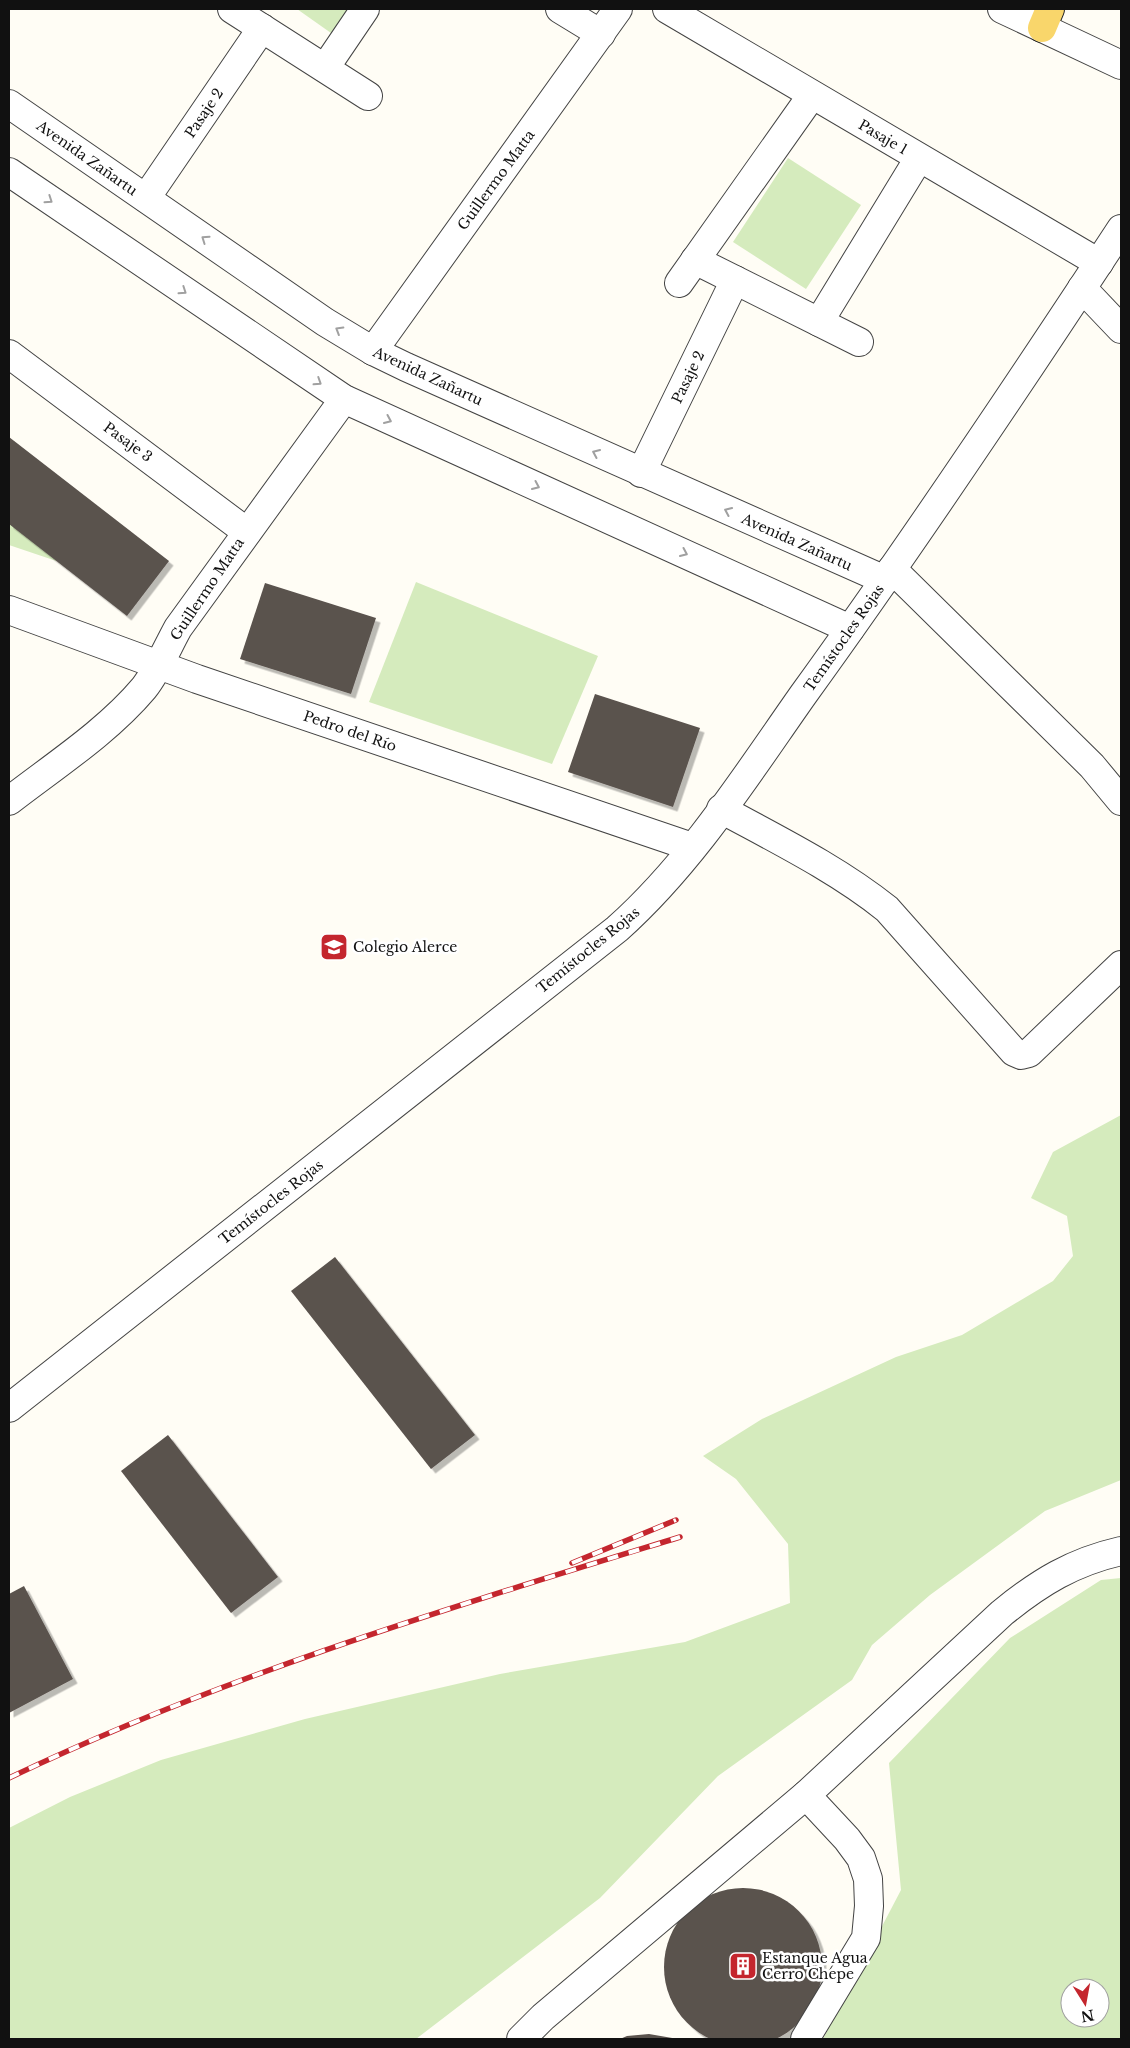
<svg xmlns="http://www.w3.org/2000/svg" width="1130" height="2048" font-family="'Libre Baskerville',serif">
  <defs>
    <filter id="shadow"><feDropShadow dx="4.5" dy="4.5" stdDeviation="0" flood-color="#0004"/></filter>
  </defs>
  <rect width="100%" height="100%" fill="#fffdf5"/>
  <g fill="#d5ebbd" fill-rule="evenodd">
    <polygon points="297,9 349,9 331,33"/>
    <polygon points="788,158 861,205 806,289 733,242"/>
    <polygon points="9,511 86,571 9,545"/>
    <polygon points="416,582 598,656 552,764 369,702"/>
    <polygon points="1121,1115 1121,1480 1045,1511 930,1595 872,1645 852,1680 718,1776 600,1898 416,2039 9,2039 9,1828 70,1797 161,1760 305,1719 500,1674 685,1642 790,1603 788,1544 736,1479 703,1456 762,1419 896,1357 962,1335 1053,1281 1073,1256 1067,1216 1031,1198 1053,1152"/>
    <path d="M 1121,1578 L 1121,2039 L 823,2039 L 901,1890 L 889,1763 L 1010,1638 L 1101,1580 ZM 1070,1988 L 1100,1988 L 1100,2018 L 1070,2018 Z"/>
  </g>
  <g fill="#5a524d" filter="url(#shadow)">
    <polygon points="9,437 169,561 127,616 9,524"/>
    <polygon points="265,583 376,618 351,694 240,659"/>
    <polygon points="595,694 700,728 673,807 568,772"/>
    <polygon points="335,1257 475,1435 431,1469 291,1291"/>
    <polygon points="168,1435 278,1577 231,1613 121,1471"/>
    <polygon points="24,1586 73,1679 9,1713 9,1594"/>
    <circle cx="743" cy="1967" r="79"/>
    <polygon points="649,2034 678,2039 620,2039 627,2036"/>
  </g>
  <g fill="none" stroke-linecap="round" stroke-linejoin="round">
    <defs>
      <g id="minor">
        <polyline points="232,9 368,96"/>
        <polyline points="560,9 601,34"/>
        <polyline points="667,9 1099,263"/>
        <polyline points="1002,9 1121,65"/>
        <polyline points="325,68 365,9"/>
        <polyline points="9,104 325,322 373,351 406,367 885,580"/>
        <polyline points="9,172 344,399 850,629"/>
        <polyline points="146,198 262,28"/>
        <polyline points="695,260 859,342"/>
        <polyline points="679,283 812,95"/>
        <polyline points="1082,288 1121,329"/>
        <polyline points="819,322 919,158"/>
        <polyline points="373,351 618,9"/>
        <polyline points="9,354 247,532"/>
        <polyline points="641,473 735,280"/>
        <polyline points="892,569 1092,766 1121,801"/>
        <polyline points="9,610 197,679 692,847"/>
        <path d="M 9,801 C 54,766 107,732 144,688 C 158,670 167,648 178,628 L 344,399"/>
        <path d="M 721,809 C 778,840 837,869 887,909 L 1014,1052 L 1021,1055 L 1029,1053 L 1121,965"/>
        <path d="M 9,1408 L 617,929 C 691,863 746,776 803,695 C 913,543 1018,386 1121,229"/>
        <path d="M 521,2039 L 543,2017 L 806,1795 L 1002,1613 C 1040,1582 1073,1562 1121,1551"/>
        <polyline points="805,2039 866,1938 869,1906 868,1879 861,1858 847,1839 806,1795"/>
      </g>
      <polyline id="major" points="1042,28 1050,9"/>
    </defs>
    <use href="#minor" stroke="#444" stroke-width="30"/>
    <use href="#major" stroke="#222" stroke-width="30"/>
    <use href="#minor" stroke="#fff" stroke-width="28"/>
    <use href="#major" stroke="#f9d66b" stroke-width="28"/>
    <defs>
      <g id="rail">
        <polyline points="572,1563 676,1520"/>
        <path d="M 9,1778 C 224,1675 452,1607 680,1537"/>
      </g>
    </defs>
    <use href="#rail" stroke="#c4262e" stroke-width="5.5"/>
    <use href="#rail" stroke="#fff" stroke-width="4" stroke-dasharray="11" stroke-linecap="butt"/>
  </g>
  <defs><path id="oneway-chevron" d="M-2-3.5L2.5 0L-2 3.5" fill="none" stroke-width="1.6" stroke-linecap="round" stroke-linejoin="round" transform="scale(1.25)"/></defs>
  <g stroke="#a0a0a0">
    <use href="#oneway-chevron" transform="translate(49 200) rotate(34)"/>
    <use href="#oneway-chevron" transform="translate(205 239) rotate(-145)"/>
    <use href="#oneway-chevron" transform="translate(183 291) rotate(34)"/>
    <use href="#oneway-chevron" transform="translate(339 330) rotate(-149)"/>
    <use href="#oneway-chevron" transform="translate(318 382) rotate(33)"/>
    <use href="#oneway-chevron" transform="translate(388 420) rotate(24)"/>
    <use href="#oneway-chevron" transform="translate(596 453) rotate(-156)"/>
    <use href="#oneway-chevron" transform="translate(536 486) rotate(24)"/>
    <use href="#oneway-chevron" transform="translate(728 511) rotate(-156)"/>
    <use href="#oneway-chevron" transform="translate(684 553) rotate(24)"/>
  </g>
  <defs>
    <symbol id="school-square" viewBox="-11 -11 22 22"><rect x="-9" y="-9" width="18" height="18" rx="4" fill="#c4262e" stroke="#fff"/><path d="M0-5L7-2L0 1L-7-2ZM-4 1L0 2.5L4 1V4Q0 6-4 4Z" fill="#fff"/></symbol>
    <symbol id="building-square" viewBox="-11 -11 22 22"><rect x="-9" y="-9" width="18" height="18" rx="4" fill="#c4262e" stroke="#fff"/><path d="M-4-6H4V6H1V3H-1V6H-4ZM-2.5-4.3h1.7v1.8h-1.7ZM.8-4.3h1.7v1.8H.8ZM-2.5-1h1.7V.8h-1.7ZM.8-1h1.7V.8H.8Z" fill="#fff"/></symbol>
  </defs>
  <g fill-rule="evenodd">
    <use href="#school-square" x="318" y="931" width="32" height="32"/>
    <use href="#building-square" x="727" y="1950" width="32" height="32"/>
  </g>
  <g text-anchor="middle" dominant-baseline="central" stroke-width="5" stroke-linejoin="round" paint-order="stroke">
    <g font-size="14" fill="#111" stroke="#fff">
      <text transform="translate(204 113) rotate(-56)">Pasaje 2</text>
      <text transform="translate(883 137) rotate(30)">Pasaje 1</text>
      <text transform="translate(87 158) rotate(35)">Avenida Zañartu</text>
      <text transform="translate(496 180) rotate(-54)">Guillermo Matta</text>
      <text transform="translate(428 376) rotate(25)">Avenida Zañartu</text>
      <text transform="translate(688 377) rotate(-64)">Pasaje 2</text>
      <text transform="translate(128 442) rotate(36)">Pasaje 3</text>
      <text transform="translate(797 542) rotate(24)">Avenida Zañartu</text>
      <text transform="translate(207 589) rotate(-56)">Guillermo Matta</text>
      <text transform="translate(844 638) rotate(-55)">Temístocles Rojas</text>
      <text transform="translate(350 731) rotate(19)">Pedro del Río</text>
      <text transform="translate(588 950) rotate(-39)">Temístocles Rojas</text>
      <text transform="translate(271 1202) rotate(-38)">Temístocles Rojas</text>
    </g>
    <g font-size="14" fill="#111" stroke="#fff" text-anchor="start">
      <text x="353" y="947">Colegio Alerce</text>
      <text x="762" y="1958">Estanque Agua<tspan x="762" dy="16">Cerro Chepe</tspan></text>
    </g>
  </g>
  <rect width="1130" height="2048" fill="none" stroke="#111111" stroke-width="20"/>
  <g transform="translate(1085 2003) rotate(169)"><circle r="24" fill="#ffffff" stroke="#a0a0a0"/>
  <path d="M0-4L9 19L0 12L-9 19Z" fill="#c4262e"/>
  <text y="-8" font-size="14" font-weight="bold" text-anchor="middle" fill="#111111">N</text>
  </g>
</svg>
